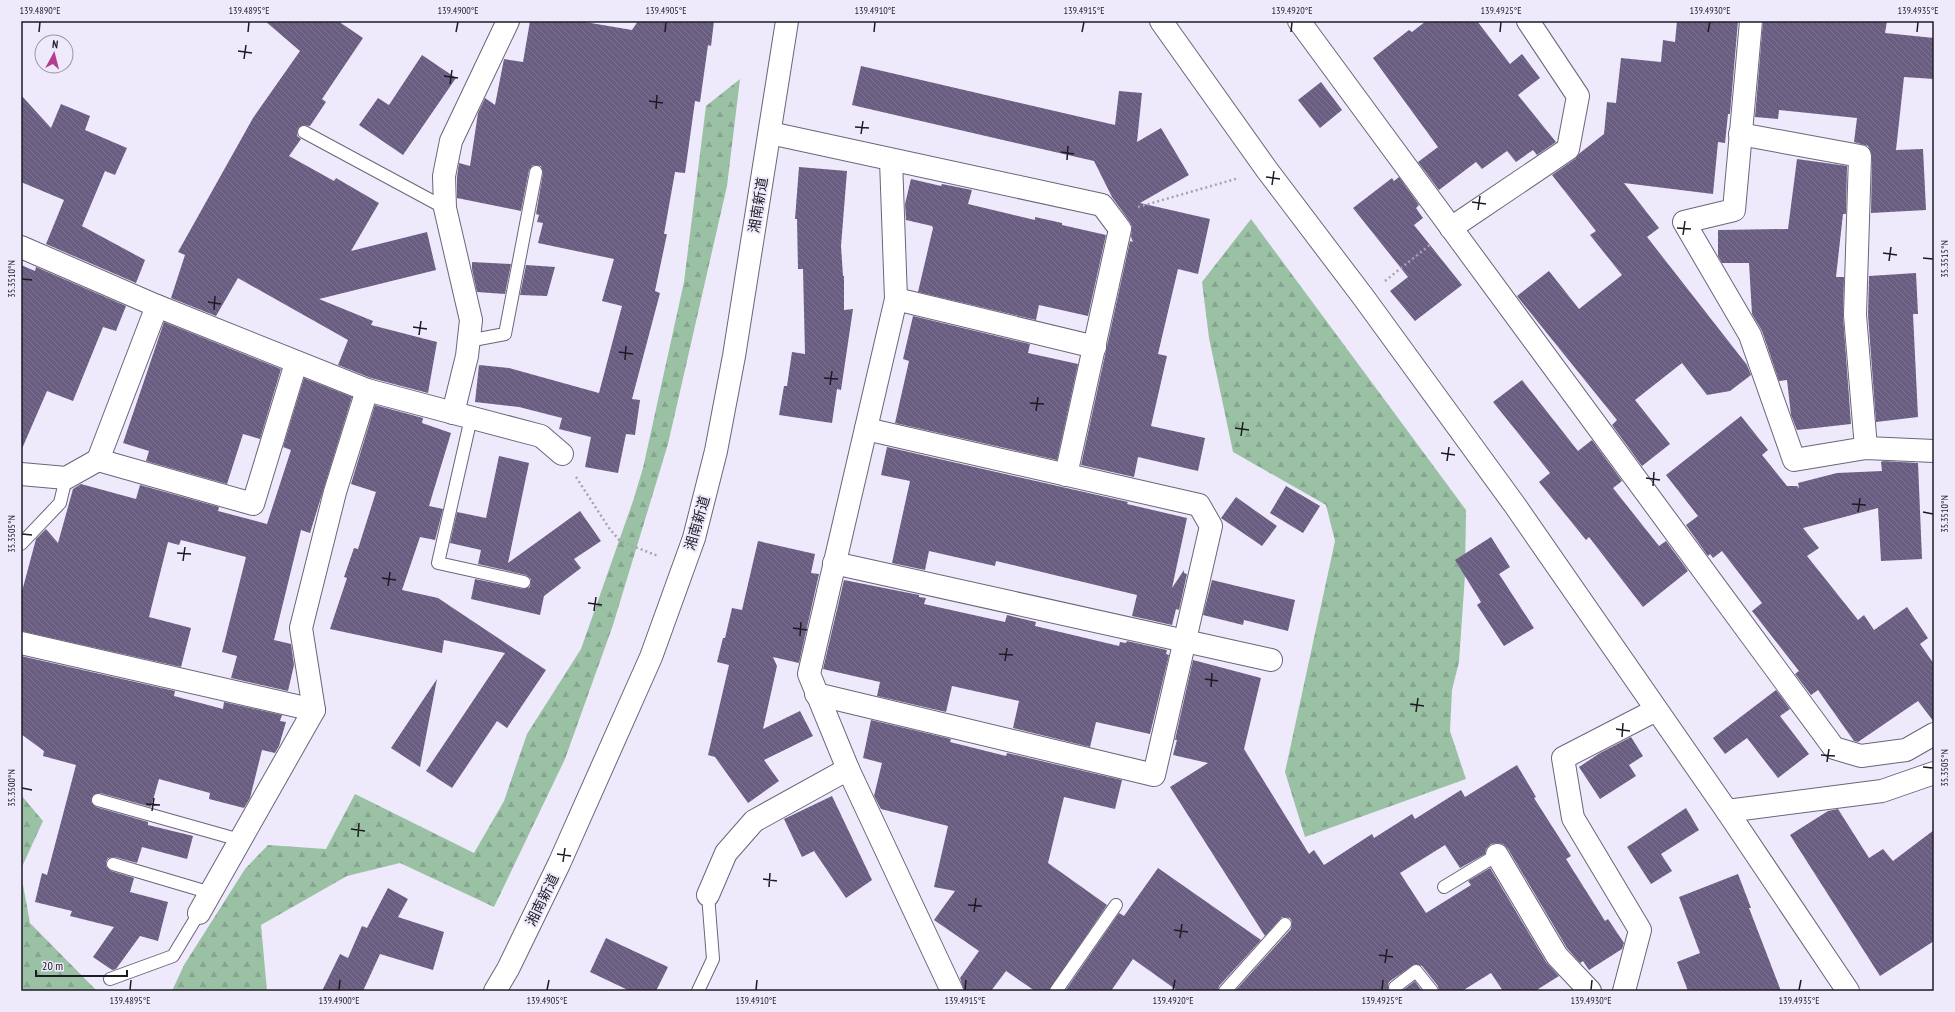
<svg xmlns="http://www.w3.org/2000/svg" width="1955" height="1012" font-family="'PT Sans Narrow','Noto Sans JP',sans-serif">
  <defs>
    <pattern id="forest-firs" width="22" height="20" patternUnits="userSpaceOnUse"><rect width="22" height="20" fill="#9bc1a5"/><path d="M5 1l3.5 6h-7zM16 11l3.5 6h-7z" fill="#85a58e"/></pattern>
    <pattern id="building-back-hatch" width="6" height="6" patternUnits="userSpaceOnUse"><rect width="6" height="6" fill="#695d81"/><path d="M-1 5l2 2M0 0l6 6M5-1l2 2" fill="none" stroke="#7e7490"/></pattern>
  </defs>
  <rect width="100%" height="100%" fill="#efe9fc"/>
  <g fill="url(#forest-firs)">
    <polygon points="740,79 727,186 668,444 613,625 565,759 494,907 400,863 347,876 261,925 267,991 172,991 184,965 245,869 268,845 326,849 355,794 474,853 504,801 527,734 581,649 633,501 643,468 684,282 706,106"/>
    <polygon points="1251,219 1466,510 1465,575 1459,662 1452,690 1450,731 1466,779 1305,837 1285,772 1335,541 1326,505 1233,452 1209,338 1202,282"/>
    <polygon points="21,795 43,821 21,869"/>
    <polygon points="21,874 30,923 97,991 21,991"/>
  </g>
  <g fill="url(#building-back-hatch)">
    <polygon points="265,21 338,21 363,38 322,99 326,102 310,126 303,125 298,128 297,136 301,139 289,156 334,181 336,178 379,203 351,251 427,232 436,270 319,299 373,321 371,325 437,342 428,393 371,378 338,365 348,340 238,278 216,316 171,298 185,255 178,252 253,118 300,51"/>
    <polygon points="530,21 579,21 632,30 638,21 714,21 711,46 708,45 700,102 695,101 685,173 675,172 664,234 667,234 655,291 660,293 632,399 640,400 635,435 626,434 618,473 585,467 591,437 559,429 562,418 519,407 475,402 479,365 509,368 599,393 622,306 602,301 614,259 538,243 543,223 537,222 539,215 536,214 543,173 541,166 533,165 529,170 521,211 457,198 457,177 459,163 470,166 478,113 485,98 495,105 504,59 523,62"/>
    <polygon points="1426,21 1477,21 1510,64 1522,54 1540,78 1518,95 1556,142 1537,155 1533,150 1516,162 1507,151 1482,169 1476,162 1439,190 1418,162 1438,147 1373,58 1409,30 1412,32"/>
    <polygon points="1677,21 1738,21 1730,114 1728,114 1725,143 1718,142 1713,194 1624,183 1659,228 1647,237 1747,365 1751,375 1730,391 1707,395 1682,363 1635,400 1670,444 1642,466 1612,425 1617,420 1517,296 1549,271 1579,309 1622,275 1590,235 1596,231 1552,175 1575,159 1580,153 1604,134 1607,102 1616,103 1621,58 1661,62 1663,40 1675,42"/>
    <polygon points="1763,21 1887,21 1885,33 1934,38 1934,79 1904,77 1896,150 1923,149 1926,210 1871,213 1872,156 1868,146 1854,142 1857,118 1779,110 1778,119 1755,117"/>
    <polygon points="422,55 456,78 403,155 359,125 378,98 389,105"/>
    <polygon points="861,66 1115,125 1119,91 1142,93 1137,142 1161,128 1189,175 1140,203 1210,219 1198,274 1178,269 1158,354 1167,356 1151,426 1205,438 1198,471 1138,457 1134,477 1081,465 1130,241 1133,242 1131,237 1132,227 1130,222 1112,197 1094,161 852,105"/>
    <polygon points="1321,82 1342,110 1320,128 1298,100"/>
    <polygon points="21,95 51,128 61,104 90,116 85,130 127,148 115,175 105,171 82,226 145,260 136,283 46,244 64,200 21,182"/>
    <polygon points="1797,159 1847,166 1846,214 1843,214 1836,277 1844,277 1843,316 1851,424 1797,430 1791,415 1787,380 1779,381 1762,331 1752,314 1749,263 1722,263 1718,256 1718,230 1788,229"/>
    <polygon points="799,167 847,171 841,246 843,276 844,276 844,310 853,309 841,390 837,389 832,423 779,415 784,386 787,386 792,352 805,354 803,269 798,269 797,219 795,219"/>
    <polygon points="1399,177 1419,205 1416,208 1423,218 1414,225 1462,285 1415,321 1390,291 1408,277 1353,208 1392,178 1394,181"/>
    <polygon points="911,179 941,186 942,184 972,190 968,204 1035,220 1035,217 1062,223 1062,225 1106,235 1088,316 1039,305 1036,320 918,292 933,228 932,226 906,220 905,204"/>
    <polygon points="472,262 511,264 505,294 477,292 472,269"/>
    <polygon points="21,265 35,271 36,267 126,306 116,331 103,327 73,401 47,391 21,451"/>
    <polygon points="526,265 555,267 547,296 520,295"/>
    <polygon points="1916,273 1918,314 1913,314 1918,417 1876,422 1868,315 1869,276"/>
    <polygon points="913,316 1030,344 1028,353 1078,364 1057,460 895,423 909,361 903,359"/>
    <polygon points="164,322 281,369 260,439 243,434 227,484 146,461 149,451 123,443"/>
    <polygon points="304,378 352,397 310,533 301,530 274,640 291,644 294,665 288,691 231,678 237,656 222,652 246,557 181,540 179,545 168,542 149,617 191,628 181,667 21,631 21,595 36,539 46,529 58,543 73,489 81,484 136,499 140,485 219,507 218,511 267,524 291,450 283,447"/>
    <polygon points="1522,380 1578,451 1592,440 1622,481 1613,488 1659,546 1666,541 1688,571 1643,607 1589,537 1586,540 1539,482 1550,473 1493,402"/>
    <polygon points="375,405 423,418 422,423 451,433 429,506 443,509 435,540 420,537 402,590 438,598 546,670 507,728 497,721 452,788 426,771 505,653 444,640 442,653 330,629 347,578 344,577 354,548 358,549 376,492 351,484"/>
    <polygon points="1741,416 1768,450 1762,455 1787,486 1797,486 1799,489 1798,483 1837,473 1882,471 1881,462 1883,461 1918,463 1922,559 1881,561 1878,508 1803,528 1819,548 1807,556 1858,620 1864,615 1874,630 1907,607 1928,638 1920,644 1934,664 1934,722 1918,701 1858,742 1854,741 1818,690 1811,695 1795,674 1799,671 1752,611 1762,603 1722,551 1713,558 1710,554 1708,556 1686,525 1698,516 1666,475"/>
    <polygon points="887,447 1128,502 1127,504 1187,518 1172,588 1184,570 1184,573 1187,574 1179,610 1176,609 1172,625 1132,616 1137,595 996,561 995,566 929,551 925,570 892,563 910,481 881,475"/>
    <polygon points="499,456 529,463 508,563 580,511 601,541 574,559 581,568 544,596 540,615 471,599 475,579 523,589 530,587 531,579 526,575 478,564 481,550 450,543 457,512 486,518"/>
    <polygon points="1286,486 1320,506 1303,533 1270,513"/>
    <polygon points="1236,497 1277,526 1262,546 1221,518"/>
    <polygon points="1491,537 1510,567 1499,574 1534,628 1504,646 1477,605 1481,602 1455,560"/>
    <polygon points="758,541 815,554 811,573 819,574 799,663 773,657 777,666 763,729 800,711 813,736 764,760 779,781 748,803 715,757 708,755 729,665 717,662 723,638 725,638 732,608 742,610"/>
    <polygon points="844,580 919,595 919,597 926,598 924,604 1005,622 1007,615 1036,622 1035,626 1119,646 1120,642 1126,643 1127,641 1167,650 1166,654 1169,655 1150,734 1096,722 1090,747 1013,728 1019,701 952,686 946,712 877,696 880,682 823,669"/>
    <polygon points="1212,580 1295,600 1288,631 1244,620 1243,625 1203,615"/>
    <polygon points="21,656 175,691 174,696 223,709 224,702 282,715 280,721 286,722 279,746 275,753 262,750 250,798 244,808 209,799 210,793 159,779 151,807 100,793 93,795 91,802 96,807 148,822 148,825 193,836 187,859 142,847 137,863 115,857 108,858 106,862 106,866 111,871 134,878 130,892 168,902 158,941 140,936 116,969 112,970 93,957 114,927 70,916 72,911 35,902 42,873 47,875 76,765 43,756 44,751 21,734"/>
    <polygon points="1193,660 1261,678 1244,749 1309,854 1314,850 1324,865 1372,834 1374,838 1412,814 1415,819 1461,790 1465,797 1517,765 1536,797 1534,798 1571,856 1566,859 1605,921 1608,919 1624,943 1622,949 1589,970 1583,961 1580,963 1567,948 1508,849 1503,844 1497,843 1491,844 1486,849 1485,854 1460,868 1445,845 1400,873 1426,913 1471,885 1468,881 1490,868 1546,962 1559,976 1535,991 1503,991 1491,973 1462,991 1439,991 1438,986 1422,966 1415,964 1390,981 1388,984 1389,991 1235,991 1291,929 1292,922 1290,918 1282,917 1265,936 1170,787 1208,763 1173,755 1177,740 1175,740"/>
    <polygon points="437,679 420,767 391,748"/>
    <polygon points="1776,690 1790,709 1780,716 1809,754 1778,778 1747,738 1725,754 1713,738"/>
    <polygon points="871,720 951,739 950,742 1006,756 1007,753 1122,780 1115,809 1064,797 1048,863 1107,905 1049,991 1035,991 1006,971 991,991 964,991 960,978 979,951 934,920 955,891 934,887 948,826 881,809 874,796 882,763 863,758"/>
    <polygon points="1631,737 1643,756 1629,765 1636,776 1600,799 1579,767 1600,753"/>
    <polygon points="832,796 872,880 846,898 814,851 802,857 784,819"/>
    <polygon points="1686,808 1699,830 1661,854 1672,871 1651,884 1627,847"/>
    <polygon points="1838,809 1869,858 1883,849 1893,861 1934,830 1934,941 1880,976 1790,835 1828,811"/>
    <polygon points="1158,868 1261,940 1219,986 1218,991 1178,991 1133,959 1111,991 1065,991 1119,913 1124,916"/>
    <polygon points="1738,874 1751,908 1749,908 1781,991 1688,991 1677,962 1700,953 1679,897"/>
    <polygon points="388,888 408,899 398,917 444,932 433,970 380,954 363,991 322,991 340,954 348,958 362,926 367,928"/>
    <polygon points="606,938 668,967 656,991 630,991 590,972"/>
    <polygon points="1415,981 1422,991 1402,991"/>
  </g>
  <g fill="none" stroke-linecap="round" stroke-linejoin="round">
    <defs>
      <g id="lane">
        <polyline points="304,132 445,208"/>
        <polyline points="468,341 505,334 536,172"/>
        <polyline points="471,418 438,563 524,582"/>
        <polyline points="21,544 60,503 66,478"/>
        <polyline points="98,800 240,840"/>
        <polyline points="113,864 211,893"/>
        <polyline points="1444,887 1497,855"/>
        <polyline points="110,979 173,956 199,913"/>
        <polyline points="1395,987 1416,971 1432,991"/>
        <polyline points="698,991 713,959 708,895"/>
        <polyline points="1056,991 1116,905"/>
        <polyline points="1225,991 1285,924"/>
      </g>
      <g id="street">
        <polyline points="1299,21 1834,748 1861,756 1906,750 1934,734"/>
        <polyline points="1751,21 1734,210 1684,222 1750,335 1794,460 1866,448 1934,451"/>
        <polyline points="770,133 1102,205 1120,229 1066,475"/>
        <polyline points="1740,134 1860,156 1855,315 1866,448"/>
        <polyline points="891,160 896,299 809,674 848,769 952,991"/>
        <polyline points="1451,228 1568,149 1578,96 1528,21"/>
        <polyline points="21,247 157,306 367,390 541,436 562,454"/>
        <polyline points="896,299 1095,347"/>
        <polyline points="453,413 467,356 471,320 445,208 444,176 451,141 508,21"/>
        <polyline points="98,460 253,504 296,363"/>
        <polyline points="21,474 66,478 98,460 157,306"/>
        <polyline points="834,563 1271,660"/>
        <polyline points="21,643 314,710"/>
        <polyline points="816,694 1154,775 1211,526 1199,505 866,429"/>
        <polyline points="1497,855 1557,956 1590,991"/>
        <polyline points="708,895 726,853 754,821 848,769"/>
        <polyline points="199,913 314,710 301,628 335,492 367,390"/>
        <polyline points="1624,991 1640,930 1573,818 1563,758 1656,710"/>
      </g>
      <g id="secondary">
        <polyline points="1161,21 1267,170 1364,298 1514,504 1727,811 1848,991"/>
        <polyline points="1727,811 1882,791 1934,773"/>
      </g>
      <polyline id="primary" points="495,991 508,969 559,864 651,657 694,538 716,451 734,356 787,21"/>
    </defs>
    <use href="#lane" stroke="#6b6579" stroke-width="14"/>
    <use href="#street" stroke="#6b6579" stroke-width="24"/>
    <use href="#secondary" stroke="#6b6579" stroke-width="24"/>
    <use href="#primary" stroke="#6b6579" stroke-width="24"/>
    <g stroke="#a6a2b1" stroke-width="2.5" stroke-dasharray="2 3" stroke-linecap="butt">
      <polyline points="1138,207 1239,178"/>
      <polyline points="1385,281 1431,244"/>
      <polyline points="576,477 609,528 620,541 658,556"/>
    </g>
    <use href="#lane" stroke="#fff" stroke-width="12"/>
    <use href="#street" stroke="#fff" stroke-width="22"/>
    <use href="#secondary" stroke="#fff" stroke-width="22"/>
    <use href="#primary" stroke="#fff" stroke-width="22"/>
  </g>
  <path fill="none" stroke="#1d1b23" stroke-width="1.5" d="M 39,32 L 40,22M 248,32 L 249,22M 456,32 L 458,22M 665,32 L 666,22M 874,32 L 875,22M 1082,32 L 1084,22M 1291,32 L 1292,22M 1500,32 L 1501,22M 1708,32 L 1710,22M 1917,32 L 1918,22M 238,51 L 252,53M 244,59 L 246,45M 444,76 L 458,78M 450,84 L 452,70M 649,101 L 663,103M 656,109 L 657,95M 855,127 L 869,128M 861,134 L 863,121M 1061,152 L 1074,154M 1067,160 L 1068,146M 1266,177 L 1280,179M 1272,185 L 1274,171M 1472,202 L 1486,204M 1478,210 L 1480,196M 1677,228 L 1691,229M 1683,235 L 1685,221M 1883,253 L 1897,255M 1923,258 L 1933,259M 1889,261 L 1891,247M 22,279 L 32,280M 208,302 L 221,304M 214,310 L 215,296M 413,327 L 427,329M 419,335 L 421,321M 619,352 L 633,354M 625,360 L 626,346M 824,378 L 838,379M 830,385 L 832,371M 1030,403 L 1044,404M 1036,411 L 1038,397M 1235,428 L 1249,430M 1241,436 L 1243,422M 1441,453 L 1455,455M 1447,461 L 1449,447M 1646,478 L 1660,480M 1653,486 L 1654,472M 1852,504 L 1866,505M 1858,512 L 1860,498M 1923,512 L 1933,514M 22,534 L 32,535M 177,553 L 191,554M 183,561 L 185,547M 382,578 L 396,580M 388,586 L 390,572M 588,603 L 602,605M 594,611 L 596,597M 793,628 L 807,630M 800,636 L 801,622M 999,654 L 1013,655M 1005,661 L 1007,648M 1205,679 L 1218,681M 1211,687 L 1212,673M 1410,704 L 1424,706M 1416,712 L 1418,698M 1616,729 L 1630,731M 1622,737 L 1623,723M 1821,755 L 1835,756M 1827,762 L 1829,749M 1923,767 L 1933,768M 22,788 L 32,790M 146,804 L 160,805M 152,811 L 154,798M 351,829 L 365,831M 358,837 L 359,823M 557,854 L 571,856M 563,862 L 565,848M 763,879 L 777,881M 769,887 L 770,873M 968,905 L 982,906M 974,912 L 976,898M 1174,930 L 1188,932M 1180,938 L 1182,924M 1379,955 L 1393,957M 1385,963 L 1387,949M 130,990 L 131,980M 339,990 L 340,980M 547,990 L 549,980M 756,990 L 757,980M 965,990 L 966,980M 1173,990 L 1175,980M 1382,990 L 1383,980M 1591,990 L 1592,980M 1799,990 L 1801,980"/>
  <g text-anchor="middle" dominant-baseline="central" stroke-width="4" stroke-linejoin="round" paint-order="stroke">
    <g font-size="14" fill="#1d1b23" stroke="#efe9fc">
      <text transform="translate(758 205) rotate(-81)">湘南新道</text>
      <text transform="translate(697 523) rotate(-74)">湘南新道</text>
      <text transform="translate(542 900) rotate(-64)">湘南新道</text>
    </g>
  </g>
  <rect width="1955" height="1012" fill="none" stroke="#efe9fc" stroke-width="44"/>
  <g transform="translate(54 54) rotate(7)"><circle r="19" fill="#efe9fc" stroke="#9b97a5"/>
  <path d="M0-3L7 15L0 10L-7 15Z" fill="#b53c8f"/>
  <text y="-6" font-size="11" font-weight="bold" text-anchor="middle" fill="#1d1b23">N</text>
  </g>
  <path d="M36 970v6h91v-6" fill="none" stroke="#1d1b23" stroke-width="2"/>
  <text x="42" y="970" font-size="12" fill="#1d1b23" stroke="#efe9fc" stroke-width="3" paint-order="stroke">20 m</text>
  <rect x="22" y="22" width="1911" height="968" fill="none" stroke="#1d1b23" stroke-width="1.5"/>
  <g font-size="10" text-anchor="middle" fill="#1d1b23">
    <text x="40" y="14">139.4890°E</text>
    <text x="249" y="14">139.4895°E</text>
    <text x="458" y="14">139.4900°E</text>
    <text x="666" y="14">139.4905°E</text>
    <text x="875" y="14">139.4910°E</text>
    <text x="1084" y="14">139.4915°E</text>
    <text x="1292" y="14">139.4920°E</text>
    <text x="1501" y="14">139.4925°E</text>
    <text x="1710" y="14">139.4930°E</text>
    <text x="1918" y="14">139.4935°E</text>
    <text transform="translate(1944 259) rotate(-90)" y="4">35.3515°N</text>
    <text transform="translate(11 279) rotate(-90)" y="4">35.3510°N</text>
    <text transform="translate(1944 514) rotate(-90)" y="4">35.3510°N</text>
    <text transform="translate(11 534) rotate(-90)" y="4">35.3505°N</text>
    <text transform="translate(1944 768) rotate(-90)" y="4">35.3505°N</text>
    <text transform="translate(11 788) rotate(-90)" y="4">35.3500°N</text>
    <text x="130" y="1004">139.4895°E</text>
    <text x="339" y="1004">139.4900°E</text>
    <text x="547" y="1004">139.4905°E</text>
    <text x="756" y="1004">139.4910°E</text>
    <text x="965" y="1004">139.4915°E</text>
    <text x="1173" y="1004">139.4920°E</text>
    <text x="1382" y="1004">139.4925°E</text>
    <text x="1591" y="1004">139.4930°E</text>
    <text x="1799" y="1004">139.4935°E</text>
  </g>
</svg>
